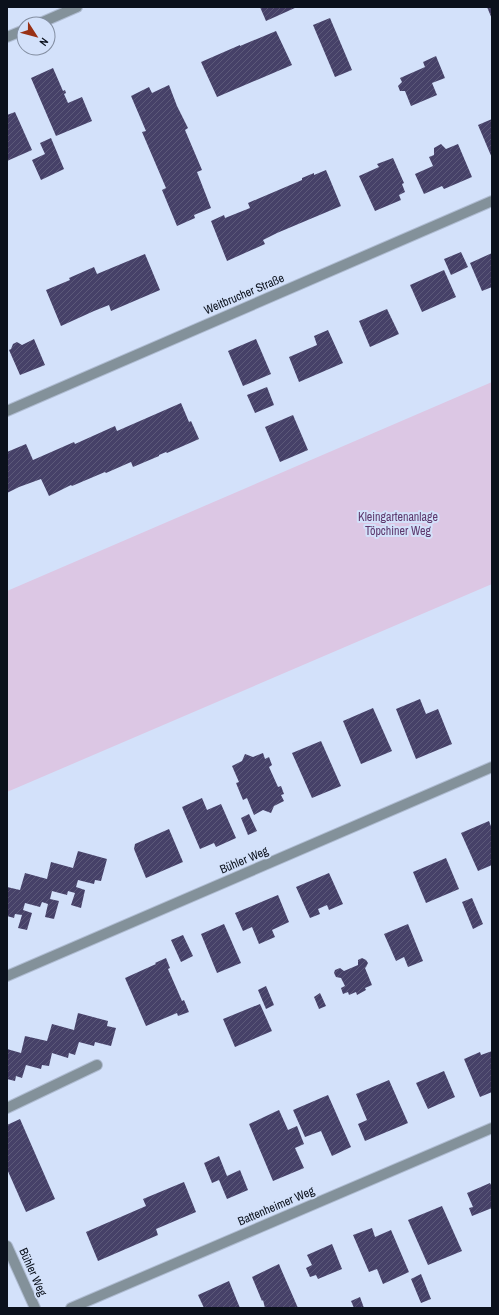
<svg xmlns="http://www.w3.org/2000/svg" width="499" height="1315" font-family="'Archivo Narrow',sans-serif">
  <defs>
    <pattern id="building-hatch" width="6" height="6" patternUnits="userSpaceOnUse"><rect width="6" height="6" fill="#464168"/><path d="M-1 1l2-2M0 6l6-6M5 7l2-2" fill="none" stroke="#5c5979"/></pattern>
  </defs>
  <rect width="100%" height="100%" fill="#d3e1fa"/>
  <polygon fill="#dcc7e4" points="492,382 492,584 7,792 7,591"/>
  <g fill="url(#building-hatch)">
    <polygon points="260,7 297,7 266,21"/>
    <polygon points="487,7 492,7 492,19"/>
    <polygon points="330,18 352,70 335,77 313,25"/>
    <polygon points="276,31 292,65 217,97 201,62 240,45 240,46"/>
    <polygon points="436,56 445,78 432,83 437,95 411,106 405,91 400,91 398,86 402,82 400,78 425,67 423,62"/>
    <polygon points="53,68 63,91 65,90 66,93 64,94 68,103 82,97 92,121 56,136 31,78"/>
    <polygon points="169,85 177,106 188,128 185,130 202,170 197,172 211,208 194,215 195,218 177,226 162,190 166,188 142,132 146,131 131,96 149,87 152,93"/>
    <polygon points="15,112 32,150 7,161 7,115"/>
    <polygon points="492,119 492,158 478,125"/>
    <polygon points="51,138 64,169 41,180 32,160 45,154 40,143"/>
    <polygon points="441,144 446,149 458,144 472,177 444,189 442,186 424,194 415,174 433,166 429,157 434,155 434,148"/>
    <polygon points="393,158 404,183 402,184 405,192 399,195 401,200 375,211 359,176 379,167 377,164"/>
    <polygon points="326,170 341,206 277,233 263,240 265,244 227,261 211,221 224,215 225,218 250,208 248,203 302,180 302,178 314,173 314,175"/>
    <polygon points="461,252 468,267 451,275 444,259"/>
    <polygon points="492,253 492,287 482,291 470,263"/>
    <polygon points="145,254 160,290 111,311 109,305 94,311 61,326 46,290 70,280 69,278 94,267 97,274"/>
    <polygon points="444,270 456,297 422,312 410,285"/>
    <polygon points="387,309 399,334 370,347 359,321"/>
    <polygon points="328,330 343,363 299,382 289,357 317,345 314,336"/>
    <polygon points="34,339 45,365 20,375 9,350 11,349 13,344 17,342 22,345"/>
    <polygon points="256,339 271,374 243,386 228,351"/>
    <polygon points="267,387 274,405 255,413 247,395"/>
    <polygon points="181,403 189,422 191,421 199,439 167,453 166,452 159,455 159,456 133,467 131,462 106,473 105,472 72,486 71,485 49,496 41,479 19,487 7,493 7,452 26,444 33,460 74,442 75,444 115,426 117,431"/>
    <polygon points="293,415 308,450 280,462 265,427"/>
    <polygon points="420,699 426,714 438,709 452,744 416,759 396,709"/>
    <polygon points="373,708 392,751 361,764 343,721"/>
    <polygon points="321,741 341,786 312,798 292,753"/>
    <polygon points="263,753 265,759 269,757 272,765 269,767 278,787 281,786 284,794 281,795 284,801 274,806 271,813 263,810 254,815 247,798 243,800 236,783 239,782 232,766 242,761 245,754 253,757"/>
    <polygon points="202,798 207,810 221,804 236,838 216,847 214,843 200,849 182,807"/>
    <polygon points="249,814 257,831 248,835 241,818"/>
    <polygon points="489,821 492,829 492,865 478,871 461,833"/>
    <polygon points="169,829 183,862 146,878 134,849 135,844"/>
    <polygon points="78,851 107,859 101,881 95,880 94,884 78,880 76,887 85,890 81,908 71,905 75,893 68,891 67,895 52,891 50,899 59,901 54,919 45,917 48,904 42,902 40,907 25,903 23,910 32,913 27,930 18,928 22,915 15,914 14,918 7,916 7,887 20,890 25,873 47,879 51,862 73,868"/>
    <polygon points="446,858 459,889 426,903 413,872"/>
    <polygon points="329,873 343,904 329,910 327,905 318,909 320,914 310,918 296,887"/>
    <polygon points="278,895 289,922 272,930 275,937 259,944 252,927 243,931 235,913"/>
    <polygon points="472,898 483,924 473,929 462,902"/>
    <polygon points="224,924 241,963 217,973 201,934"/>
    <polygon points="408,924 423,961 408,967 404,957 396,961 384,934"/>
    <polygon points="183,935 193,956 181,962 171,940"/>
    <polygon points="166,958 170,968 168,969 182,1001 184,1000 189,1012 178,1016 177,1013 146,1026 125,978 156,964 155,963"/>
    <polygon points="362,958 366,960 368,963 366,967 365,968 372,985 365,988 366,990 357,995 356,992 349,995 348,992 343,994 341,988 345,986 341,978 336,977 334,973 335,970 340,968 344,971 358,965 358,960"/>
    <polygon points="266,986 274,1005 266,1009 258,990"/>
    <polygon points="320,993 326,1006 319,1009 314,997"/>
    <polygon points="260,1004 272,1031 235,1047 223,1019"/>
    <polygon points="78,1013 108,1021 107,1026 116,1028 111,1046 95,1042 94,1046 79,1042 75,1055 69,1053 68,1058 52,1053 49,1066 42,1065 41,1069 26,1065 22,1078 16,1076 15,1081 7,1079 7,1049 21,1053 25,1036 47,1041 52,1024 74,1030"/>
    <polygon points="492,1051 492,1092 480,1097 464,1059 480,1052 481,1055"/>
    <polygon points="444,1071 455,1097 428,1109 416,1083"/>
    <polygon points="389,1080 408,1123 365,1141 358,1124 367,1120 356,1094"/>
    <polygon points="328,1095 351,1147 332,1156 321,1131 305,1137 293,1110"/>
    <polygon points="279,1110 288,1130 297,1126 304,1144 295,1148 304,1168 273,1181 249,1124"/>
    <polygon points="20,1119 55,1199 26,1212 7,1169 7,1125"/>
    <polygon points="219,1156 227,1176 240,1170 248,1190 227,1199 219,1180 212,1183 204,1163"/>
    <polygon points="184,1182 196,1212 156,1229 158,1235 98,1261 86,1232 146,1206 143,1199"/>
    <polygon points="490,1183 492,1187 492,1208 472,1216 469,1208 473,1207 467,1193"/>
    <polygon points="442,1206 462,1251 428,1265 408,1220"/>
    <polygon points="372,1228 375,1237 391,1230 409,1272 383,1284 377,1269 369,1272 353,1235"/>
    <polygon points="332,1244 342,1269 318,1279 316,1275 310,1277 306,1268 312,1265 307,1255"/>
    <polygon points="279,1264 281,1269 298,1308 265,1308 263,1300 262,1301 252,1277"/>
    <polygon points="421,1274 431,1299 421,1303 411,1279"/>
    <polygon points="229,1281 240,1308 204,1308 198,1295"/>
    <polygon points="360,1297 364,1308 354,1308 351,1301"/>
  </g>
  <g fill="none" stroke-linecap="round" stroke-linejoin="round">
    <defs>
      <polyline id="service" points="7,1108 97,1065"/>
      <g id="minor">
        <polyline points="38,24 77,7"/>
        <polyline points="7,37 24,30"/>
        <polyline points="7,411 492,201"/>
        <polyline points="7,976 492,767"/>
        <polyline points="7,1246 35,1308"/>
        <polyline points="71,1308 492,1128"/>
      </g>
    </defs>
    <use href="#service" stroke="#afbcd2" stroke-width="12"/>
    <use href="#minor" stroke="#afbcd2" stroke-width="12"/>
    <use href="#service" stroke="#83919a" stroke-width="10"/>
    <use href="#minor" stroke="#83919a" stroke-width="10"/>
  </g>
  <g text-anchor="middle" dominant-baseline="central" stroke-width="4" stroke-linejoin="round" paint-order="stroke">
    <g font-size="12" fill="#0b111c" stroke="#d3e1fa">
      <text transform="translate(244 294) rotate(-23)">Weitbrucher Straße</text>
      <text transform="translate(244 860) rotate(-23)">Bühler Weg</text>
      <text transform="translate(276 1206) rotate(-23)">Battenheimer Weg</text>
      <text transform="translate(33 1272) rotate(66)">Bühler Weg</text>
    </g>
    <g font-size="12" fill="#5d386c" stroke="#d3e1fa">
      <text x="398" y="517">Kleingartenanlage<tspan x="398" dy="14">Töpchiner Weg</tspan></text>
    </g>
  </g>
  <rect width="499" height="1315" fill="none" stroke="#0b111c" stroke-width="16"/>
  <g transform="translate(36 36) rotate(126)"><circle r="19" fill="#d3e1fa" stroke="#838ea1"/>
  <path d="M0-3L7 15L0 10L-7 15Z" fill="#993115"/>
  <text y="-6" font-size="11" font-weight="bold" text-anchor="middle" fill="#0b111c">N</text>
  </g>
</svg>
